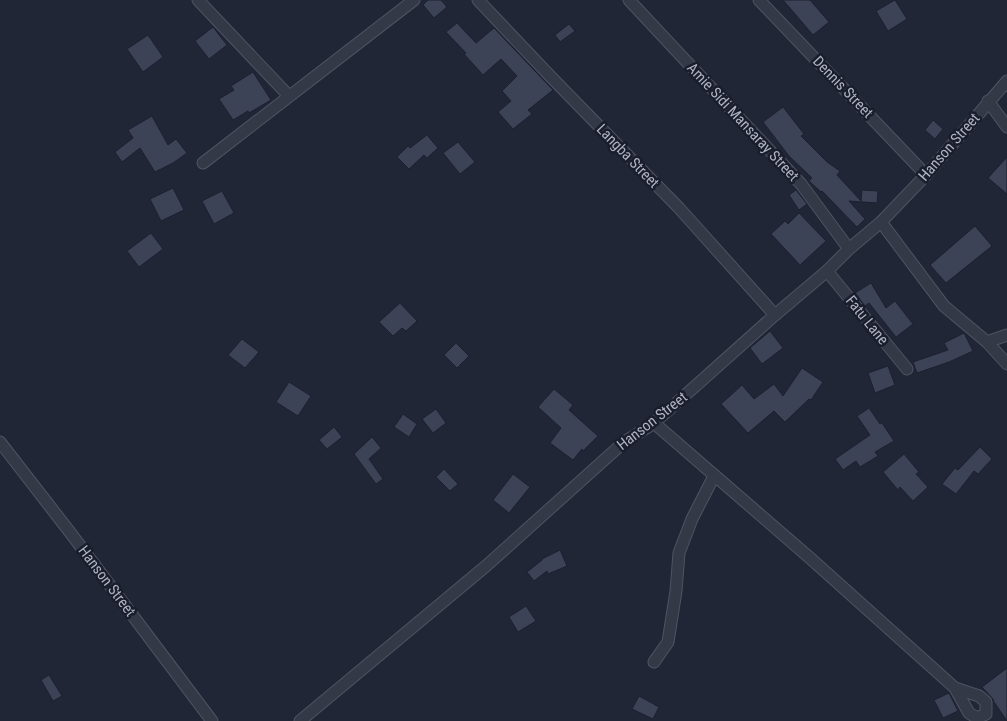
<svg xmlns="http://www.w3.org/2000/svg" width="1007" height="721" font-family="'Roboto Condensed',sans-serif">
  <rect width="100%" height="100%" fill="#212637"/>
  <g fill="#3d4357" stroke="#1c202e">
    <polygon points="428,0 441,0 447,7 434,18 423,5"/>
    <polygon points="783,0 810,0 829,22 813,35"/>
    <polygon points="895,0 907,19 888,31 876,11"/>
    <polygon points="457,23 476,43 494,28 553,90 528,110 532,114 513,129 498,112 511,101 502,91 517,76 501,59 483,75 464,54 466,53 446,32"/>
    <polygon points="569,24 575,31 560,42 555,35"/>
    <polygon points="213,27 227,45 209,59 195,41"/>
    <polygon points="148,35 163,57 143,72 127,49"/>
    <polygon points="253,72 271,100 249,113 248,111 233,120 219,99 234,90 231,86"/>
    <polygon points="783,107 804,134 801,136 827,162 840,171 837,175 861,201 862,190 878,191 877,203 849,201 865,219 857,227 822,191 821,192 809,181 812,178 789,156 763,122"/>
    <polygon points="152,116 168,145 176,139 187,153 173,163 155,172 140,148 122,162 115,152 133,138 128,130"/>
    <polygon points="933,120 943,129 935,139 925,130"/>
    <polygon points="427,135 438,148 427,158 424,155 409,169 397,157 408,146 410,148"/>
    <polygon points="458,142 475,162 460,174 443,153"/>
    <polygon points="1007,157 1007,194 988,178"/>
    <polygon points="173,188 184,210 161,221 150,199"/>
    <polygon points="796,190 807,204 799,210 789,195"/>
    <polygon points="222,191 234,213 214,224 202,201"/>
    <polygon points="799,213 826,241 800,265 771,234 785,221 788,224"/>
    <polygon points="975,226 992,246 946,283 930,265"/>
    <polygon points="151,233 163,249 139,267 127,251"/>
    <polygon points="871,283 886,308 895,301 913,324 896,337 869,303 865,306 855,293"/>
    <polygon points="400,303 417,321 406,331 402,328 393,336 379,322"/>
    <polygon points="770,331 783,348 762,364 750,348"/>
    <polygon points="964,333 973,351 949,362 917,373 913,362 948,350 944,343"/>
    <polygon points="242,339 259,352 245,368 228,355"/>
    <polygon points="456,343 469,356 457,368 444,355"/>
    <polygon points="888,366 895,385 875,393 868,373"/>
    <polygon points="802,368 823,382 811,400 809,399 785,422 774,411 748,433 721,404 742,385 754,399 774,384 783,396"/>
    <polygon points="289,382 311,396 298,416 276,402"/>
    <polygon points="554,389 573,405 569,410 598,436 583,451 582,449 573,460 550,443 561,428 538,407"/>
    <polygon points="869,408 880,424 882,423 894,441 875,452 878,456 860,467 856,461 843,470 835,459 870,435 857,416"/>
    <polygon points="436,409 446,423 433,433 422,419"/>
    <polygon points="403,414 417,424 409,437 394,427"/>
    <polygon points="334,427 342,437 327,449 319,440"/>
    <polygon points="372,437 381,448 369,459 383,479 376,484 354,454"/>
    <polygon points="980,447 992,459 978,474 974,471 956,494 942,484 955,468 958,470"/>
    <polygon points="904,454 919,472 916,474 928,487 913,501 900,487 898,490 883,472"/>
    <polygon points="444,469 458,484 450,491 436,477"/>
    <polygon points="513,474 530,487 509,513 493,500"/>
    <polygon points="560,550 567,566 548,574 547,571 534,581 527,572 542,560 542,559"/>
    <polygon points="526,606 536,621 518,632 509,617"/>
    <polygon points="1007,668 1007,721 994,702 993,699 982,687"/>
    <polygon points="49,675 62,696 53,701 41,680"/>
    <polygon points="949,693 958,711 943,718 934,700"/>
    <polygon points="639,696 659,707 653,719 632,709"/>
  </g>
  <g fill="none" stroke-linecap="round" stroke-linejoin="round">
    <defs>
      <g id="street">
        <polyline points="198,0 289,96"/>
        <polyline points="478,0 551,77 679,208 775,315"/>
        <polyline points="629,0 801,184 849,249"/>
        <polyline points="759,0 926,175"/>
        <polyline points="988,101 1007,127"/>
        <polyline points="203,163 414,0"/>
        <polyline points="881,222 944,306 987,342 1007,364"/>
        <polyline points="827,271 907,369"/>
        <polyline points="987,342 1007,335"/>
        <polyline points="654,423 810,558 955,688 969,713 977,718 986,714 986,702 979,696 955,688"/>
        <polyline points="0,442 69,531 212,721"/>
        <polyline points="654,662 668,642 676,591 679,553 692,519 714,476"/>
        <polyline points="300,721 486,566 623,443 654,423 775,315 827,271 849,249 881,222 926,175 1007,81"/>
      </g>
    </defs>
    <use href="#street" stroke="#4f5362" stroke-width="13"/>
    <use href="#street" stroke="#343948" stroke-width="11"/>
  </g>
  <g text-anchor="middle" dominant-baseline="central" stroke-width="5" stroke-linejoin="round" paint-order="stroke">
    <g font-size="15" fill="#afb3c4" stroke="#1a1e2c">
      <text transform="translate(843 87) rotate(46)">Dennis Street</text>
      <text transform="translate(743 122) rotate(47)">Amie Sidi Mansaray Street</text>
      <text transform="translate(949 147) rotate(-49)">Hanson Street</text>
      <text transform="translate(628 156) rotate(46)">Langba Street</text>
      <text transform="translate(867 320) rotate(51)">Fatu Lane</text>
      <text transform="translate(652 421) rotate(-38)">Hanson Street</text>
      <text transform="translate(107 581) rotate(53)">Hanson Street</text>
    </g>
  </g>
</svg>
